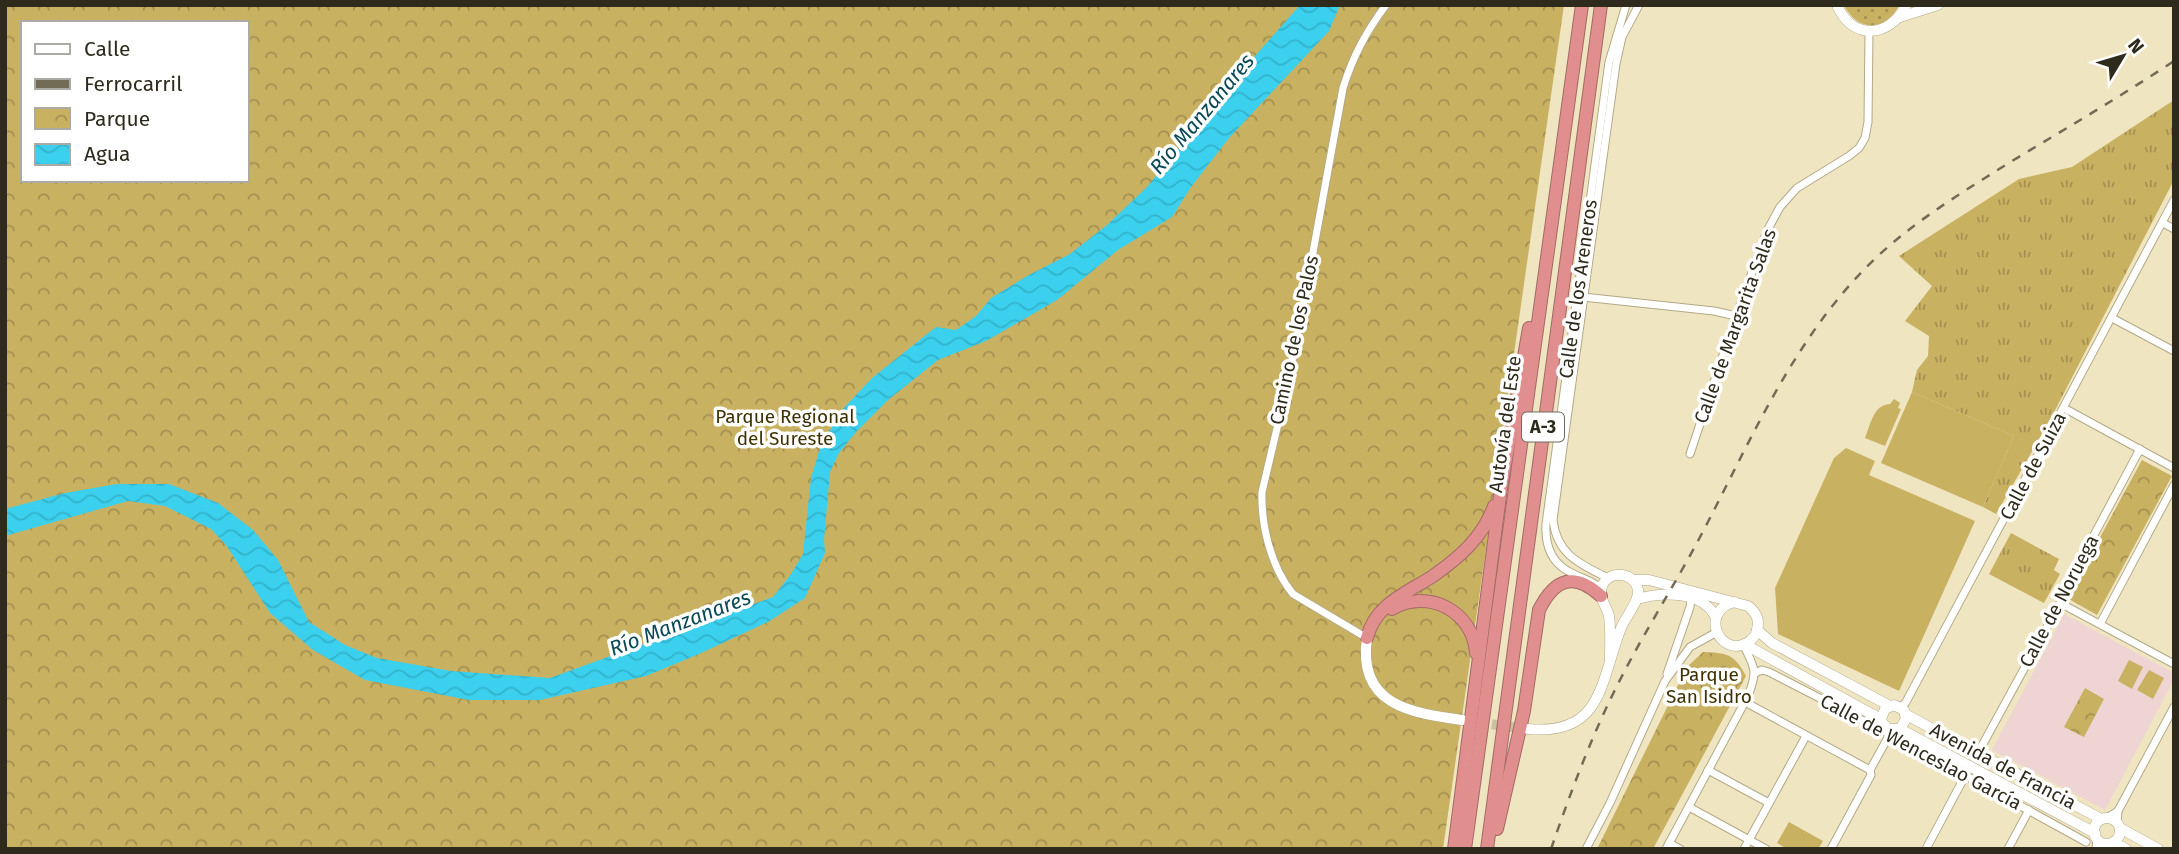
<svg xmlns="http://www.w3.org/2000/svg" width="2179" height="854" font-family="'Fira Sans',sans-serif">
  <defs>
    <pattern id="grass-tufts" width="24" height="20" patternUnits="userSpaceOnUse" patternTransform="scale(1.75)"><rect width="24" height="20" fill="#c9b162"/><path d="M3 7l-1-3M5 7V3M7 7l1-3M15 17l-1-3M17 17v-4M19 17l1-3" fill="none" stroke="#a49050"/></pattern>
    <pattern id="park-crowns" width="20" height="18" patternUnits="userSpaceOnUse" patternTransform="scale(1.75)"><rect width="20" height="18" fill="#c9b162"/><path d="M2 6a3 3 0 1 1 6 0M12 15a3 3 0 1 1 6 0" fill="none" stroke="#a49050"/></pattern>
    <pattern id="garden-dots" width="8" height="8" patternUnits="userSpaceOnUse" patternTransform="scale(1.75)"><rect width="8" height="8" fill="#c9b162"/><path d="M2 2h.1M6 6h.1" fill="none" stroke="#a49050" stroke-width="1.8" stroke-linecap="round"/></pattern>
    <pattern id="water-waves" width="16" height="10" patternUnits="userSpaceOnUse" patternTransform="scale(1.75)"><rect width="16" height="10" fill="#3ad0ee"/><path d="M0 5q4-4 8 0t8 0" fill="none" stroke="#33b3cc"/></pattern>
  </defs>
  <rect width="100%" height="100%" fill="#f0e5c1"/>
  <polygon fill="#efd4d4" points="2064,614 2174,673 2174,680 2105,810 1992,750"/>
  <g fill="url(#grass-tufts)">
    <polygon points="2174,100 2174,180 2049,422 1996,514 1983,507 2014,436 1912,392 1917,370 1928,356 1929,336 1905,321 1932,286 1899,256 2019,179 2072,167"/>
    <polygon points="2011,533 2059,559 2054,570 2060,574 2044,603 1989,574"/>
  </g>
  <g fill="url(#park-crowns)" fill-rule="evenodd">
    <path d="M 5,5 L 1564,5 L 1443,849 L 5,849 ZM 23,23 L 247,23 L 247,180 L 23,180 Z"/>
    <polygon points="2142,460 2172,476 2097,615 2067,598"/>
    <path d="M 1703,652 C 1726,653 1734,653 1746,676 L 1653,849 L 1597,849 L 1687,667 Z"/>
    <polygon points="2085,688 2104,699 2084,737 2064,727"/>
  </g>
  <path fill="url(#garden-dots)" d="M 1844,5 L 1899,5 C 1886,32 1857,32 1844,5 Z"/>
  <g fill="#c9b162">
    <polygon points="1912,392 2014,436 1983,507 1881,463"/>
    <path d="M 1894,399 L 1900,403 L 1898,408 L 1901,409 L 1885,446 L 1865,438 C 1871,424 1873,405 1890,404 Z"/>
    <polygon points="1846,448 1875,461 1869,475 1975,521 1899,691 1778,634 1775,588 1834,458"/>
    <polygon points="2129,660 2143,667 2132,689 2118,681"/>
    <polygon points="2149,670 2164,678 2153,699 2137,690"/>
    <polygon points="1789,822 1823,841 1818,849 1787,849 1777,843"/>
  </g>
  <polygon fill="url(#water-waves)" points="1300,5 1340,5 1329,31 1229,138 1191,187 1172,217 1118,250 1057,300 986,341 938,360 888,400 856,432 839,453 830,472 824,540 825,553 805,598 768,622 699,654 646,676 540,700 469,700 365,680 313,650 270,613 226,545 211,529 165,506 128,501 5,536 5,509 65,493 117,484 169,484 218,503 253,530 278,560 309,622 345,645 377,658 451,671 550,678 773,597 791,574 803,554 811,478 820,448 841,411 872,378 936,327 956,330 976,316 991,298 1029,275 1070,254 1107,225 1147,187 1255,56"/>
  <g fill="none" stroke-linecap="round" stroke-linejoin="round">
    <polyline stroke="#c9c0a0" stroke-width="10" stroke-dasharray="10 5" stroke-linecap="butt" points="1477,722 1524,729"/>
    <defs>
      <g id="street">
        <polyline points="2163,223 2174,229"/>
        <polyline points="1583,297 1714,311 1736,316"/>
        <polyline points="2112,318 2174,351"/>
        <polyline points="2064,408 2174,468"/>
        <polyline points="1690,454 1736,316 1767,231 1780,207 1797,188 1849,156 1859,148 1865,138 1868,122 1869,31"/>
        <path d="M 1608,578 C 1580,564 1557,555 1553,520 L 1616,64 L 1622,37 L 1639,5"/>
        <path d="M 1598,586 C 1588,579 1578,577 1568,571 C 1550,561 1545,543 1546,524 L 1609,62 L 1626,5"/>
        <polyline points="2060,603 2174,664"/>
        <polyline points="2100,624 2174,485"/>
        <path d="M 1367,638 L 1293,594 C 1271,567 1261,526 1262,492 L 1286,390 L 1303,307 L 1343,88 C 1353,56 1366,32 1386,5"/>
        <polyline points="1755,673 1762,670 1769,672 1899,739 2086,842"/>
        <polyline points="1667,674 1690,607 1691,599"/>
        <polyline points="1745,702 1870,770"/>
        <polyline points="1901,707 1906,702 2174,200"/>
        <polyline points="1978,753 2060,603 2063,593 2140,449"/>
        <polyline points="1708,770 1769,803"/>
        <polyline points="1689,807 1766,849"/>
        <polyline points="2107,818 2118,811"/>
        <polyline points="2117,823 2118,811 2174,707"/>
        <polyline points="1669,843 1680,849"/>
        <polyline points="1586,849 1610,803 1665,681 1690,647 1717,632"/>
        <path d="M 1666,849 L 1748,696 C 1758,671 1755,668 1743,644"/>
        <polyline points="1744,849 1806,736"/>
        <polyline points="1831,849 1871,775 1870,770 1891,732"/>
        <polyline points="1926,849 1965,776"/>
        <polyline points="2008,849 2029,810"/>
        <polyline points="2096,849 2097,838"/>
      </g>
      <g id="secondary">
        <path d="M 1837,5 C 1852,41 1890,38 1906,5"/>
        <polyline points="1900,17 1938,5"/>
        <path d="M 1633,580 L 1649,580 L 1748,606 C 1756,612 1760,620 1757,630 C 1756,635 1752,640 1747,643 C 1720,658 1698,611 1735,602"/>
        <path d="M 1637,599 C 1662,592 1703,590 1716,618"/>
        <polyline points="1757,630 1772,643 1890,706"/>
        <path d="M 1367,638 C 1357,705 1411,713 1462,720"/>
        <polyline points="1744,644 1877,717 1888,729 1900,729 1906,719 1904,710 1894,705 1885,709 1881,719"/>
        <polyline points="1905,714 2101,819"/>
        <path d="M 1528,729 C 1603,736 1600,682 1621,628 C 1625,617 1640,601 1638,590 C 1634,569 1603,570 1601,591 C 1600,600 1607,607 1609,616 C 1611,630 1610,645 1610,659"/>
        <polyline points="1900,729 2095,833"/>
        <circle cx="2107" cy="831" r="13"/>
        <polyline points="2120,828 2158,849"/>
        <polyline points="2113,842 2126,849"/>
      </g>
      <g id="highway">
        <path d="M 1392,609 C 1428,588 1473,611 1476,653"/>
        <path d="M 1367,638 C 1375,604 1407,593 1433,576 C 1460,557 1483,537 1494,506"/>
        <path d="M 1497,829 L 1524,711 L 1539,610 C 1555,578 1574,572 1601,596"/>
        <polyline points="1454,849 1501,488 1529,328"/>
        <polyline points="1465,849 1582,5"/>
        <polyline points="1487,849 1601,5"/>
      </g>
    </defs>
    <use href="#street" stroke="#b3a987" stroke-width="9"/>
    <use href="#secondary" stroke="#b3a987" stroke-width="11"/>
    <use href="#highway" stroke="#a26b66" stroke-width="14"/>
    <use href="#street" stroke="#fff" stroke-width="7"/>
    <use href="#secondary" stroke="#fff" stroke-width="10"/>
    <use href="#highway" stroke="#e08e8e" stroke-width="12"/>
    <path stroke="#726c56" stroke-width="2.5" stroke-dasharray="9 9" stroke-linecap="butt" d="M 1551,849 C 1571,791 1593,732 1621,678 C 1645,631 1674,586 1699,539 C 1751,441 1795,333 1879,255 C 1919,218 1966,190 2012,161 C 2067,128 2121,96 2174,61"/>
  </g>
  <g text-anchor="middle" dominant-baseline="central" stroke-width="7" stroke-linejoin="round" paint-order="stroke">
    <rect fill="#fff" stroke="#6d6a60" stroke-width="2" x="1522" y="412.5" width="42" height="29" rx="5"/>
    <g font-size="18" font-weight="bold" fill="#2e2a1c">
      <text x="1543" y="427">A-3</text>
    </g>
    <g font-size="19" fill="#2e2a1c" stroke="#fff">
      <text transform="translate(1578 289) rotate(-82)">Calle de los Areneros</text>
      <text transform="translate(1735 326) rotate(-70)">Calle de Margarita Salas</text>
      <text transform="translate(1294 340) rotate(-78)">Camino de los Palos</text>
      <text transform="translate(1505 424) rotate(-82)">Autovía del Este</text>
      <text transform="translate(2033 466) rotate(-62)">Calle de Suiza</text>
      <text transform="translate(2059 601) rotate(-62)">Calle de Noruega</text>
      <text transform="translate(1921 752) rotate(28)">Calle de Wenceslao García</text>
      <text transform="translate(2003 766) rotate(28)">Avenida de Francia</text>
    </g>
    <g font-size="19" fill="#3e3204" stroke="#fff">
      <text x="785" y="416">Parque Regional<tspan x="785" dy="22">del Sureste</tspan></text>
      <text x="1709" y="674">Parque<tspan x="1709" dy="22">San Isidro</tspan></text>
    </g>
    <g font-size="21" font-style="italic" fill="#0a4a57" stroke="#fff">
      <text transform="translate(1202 114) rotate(-50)">Río Manzanares</text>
      <text transform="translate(680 623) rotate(-21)">Río Manzanares</text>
    </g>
  </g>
  <rect width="2179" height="854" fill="none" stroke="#2e2a1c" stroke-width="14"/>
  <rect x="21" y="21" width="228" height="161" fill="#ffffff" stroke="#abaaa4" stroke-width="2"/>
  <rect x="35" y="44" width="35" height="10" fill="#ffffff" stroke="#abaaa4" stroke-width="2"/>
  <text x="84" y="56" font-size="21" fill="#2e2a1c">Calle</text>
  <rect x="35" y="79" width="35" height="10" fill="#726c56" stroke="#abaaa4" stroke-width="2"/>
  <text x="84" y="91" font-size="21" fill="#2e2a1c">Ferrocarril</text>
  <rect x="35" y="108" width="35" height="21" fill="url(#park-crowns)" stroke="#abaaa4" stroke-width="2"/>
  <text x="84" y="126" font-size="21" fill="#2e2a1c">Parque</text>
  <rect x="35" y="144" width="35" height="21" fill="url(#water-waves)" stroke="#abaaa4" stroke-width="2"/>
  <text x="84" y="161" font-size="21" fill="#2e2a1c">Agua</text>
  <g transform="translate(2123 56) rotate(52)" stroke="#ffffff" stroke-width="5" paint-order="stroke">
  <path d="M0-5L12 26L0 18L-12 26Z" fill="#2e2a1c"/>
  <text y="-10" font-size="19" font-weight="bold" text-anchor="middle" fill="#2e2a1c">N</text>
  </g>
</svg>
